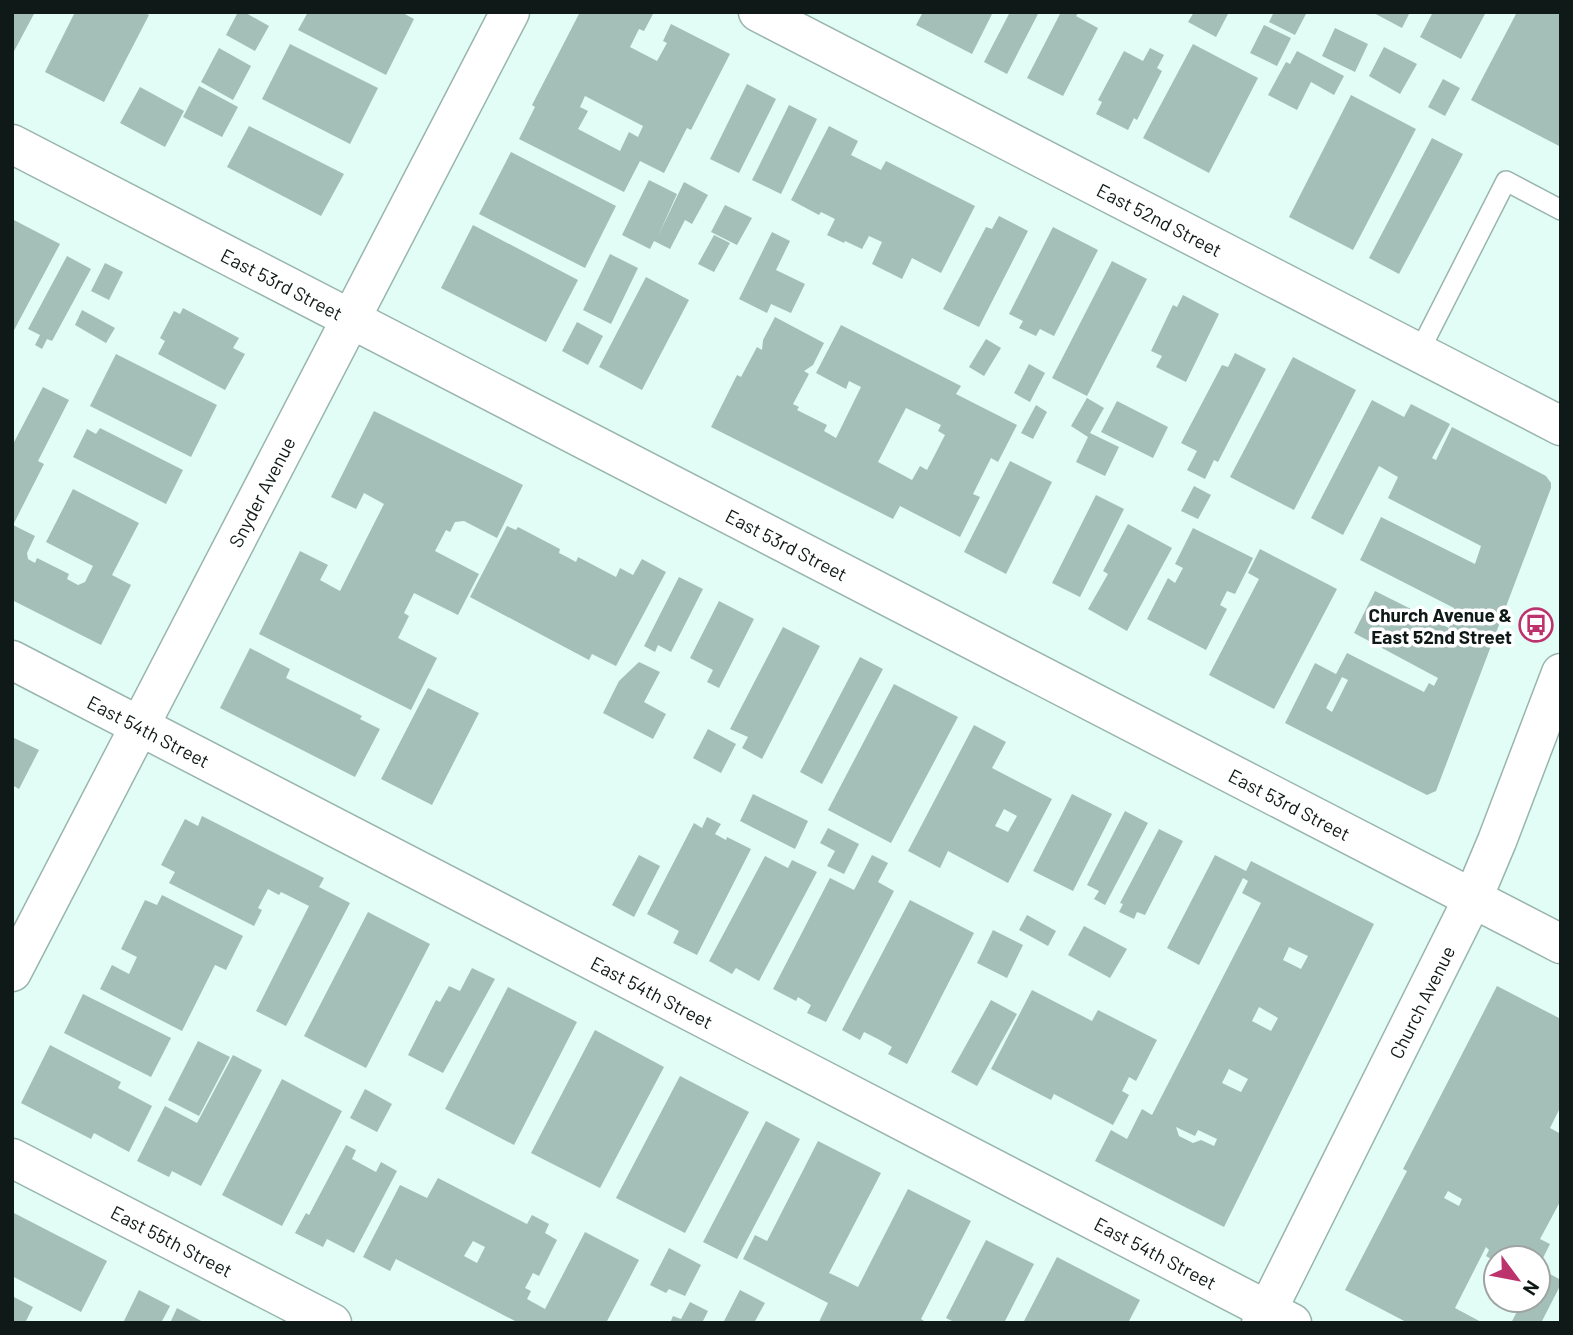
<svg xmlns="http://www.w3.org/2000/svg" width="1573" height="1335" font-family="Barlow,sans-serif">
  <rect width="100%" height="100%" fill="#e1fdf5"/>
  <g fill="#a4bfb8" fill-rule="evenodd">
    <polygon points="12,12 35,12 12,55"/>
    <polygon points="75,12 143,12 149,15 104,102 45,72"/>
    <polygon points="238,12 244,12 269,26 255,51 226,35"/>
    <polygon points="308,12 401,12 414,19 386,75 298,30"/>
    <path d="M 580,12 L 649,12 L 653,14 L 644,31 L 639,29 L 630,47 L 657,61 L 667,43 L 663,41 L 671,24 L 730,54 L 691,130 L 687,128 L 664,173 L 640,161 L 624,192 L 519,139 L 535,107 L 532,105 ZM 585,96 L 643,126 L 638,137 L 629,132 L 620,151 L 578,129 L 588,111 L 580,107 Z"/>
    <polygon points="923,12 993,12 972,54 916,25"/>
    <polygon points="1010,12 1039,12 1007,74 984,62"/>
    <polygon points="1061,12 1079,12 1076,16 1098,28 1063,96 1027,78"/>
    <polygon points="1194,12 1229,12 1216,37 1188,22"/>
    <polygon points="1274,12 1307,12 1295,35 1269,22"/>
    <polygon points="1372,12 1410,12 1402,28"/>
    <polygon points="1433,12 1486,12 1461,59 1420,37"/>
    <polygon points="1517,12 1561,12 1561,147 1471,100"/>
    <polygon points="1264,25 1291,38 1277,66 1250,53"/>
    <polygon points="1335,28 1368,44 1355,72 1322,56"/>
    <polygon points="290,44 378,88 350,144 262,99"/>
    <polygon points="1193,44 1258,78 1209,173 1143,138"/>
    <polygon points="1384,47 1417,64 1400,94 1369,76"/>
    <polygon points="219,48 251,66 233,100 201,82"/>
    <polygon points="1150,48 1164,55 1157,68 1162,71 1137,120 1134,118 1128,130 1096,114 1102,102 1098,100 1124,51 1143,61"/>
    <polygon points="1297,51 1344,76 1334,95 1311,82 1297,110 1268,95 1286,62 1290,64"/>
    <polygon points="1443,79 1460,88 1445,116 1428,107"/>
    <polygon points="747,84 776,99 739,173 710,159"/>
    <polygon points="199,86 238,107 222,137 183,117"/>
    <polygon points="140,87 184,111 165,147 120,123"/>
    <polygon points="1351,95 1416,129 1353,250 1289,217"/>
    <polygon points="789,105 817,119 781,194 752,180"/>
    <polygon points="249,126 344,174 321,216 227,167"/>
    <polygon points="829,126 858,141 851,155 881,170 886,161 975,206 941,273 912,258 902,279 872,264 882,242 869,236 862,249 845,241 844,243 827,235 835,219 821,212 819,215 791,200"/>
    <polygon points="1432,138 1463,154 1399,274 1369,258"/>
    <polygon points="511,152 616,206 585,268 479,214"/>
    <polygon points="649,180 677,194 658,236 684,182 708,195 692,224 685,220 670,249 654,241 650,249 622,235"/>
    <polygon points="725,205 752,218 737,245 711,232"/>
    <polygon points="999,216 1028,231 979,327 943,309 986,227 992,229"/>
    <polygon points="12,219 60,244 12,334"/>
    <polygon points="473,225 578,280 546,342 441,288"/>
    <polygon points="1053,227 1098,250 1054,336 1040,329 1036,336 1019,328 1023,321 1009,314"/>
    <polygon points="772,232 790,241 776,270 805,284 791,313 771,304 767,313 739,299"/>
    <polygon points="714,235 730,243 714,272 698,264"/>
    <polygon points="610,254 638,268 611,324 583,310"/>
    <polygon points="67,256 91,269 52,341 47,339 42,349 35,345 40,335 28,329"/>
    <polygon points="1112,261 1147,279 1087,396 1052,378"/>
    <polygon points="105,263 123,272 109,300 91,291"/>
    <polygon points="646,277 689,300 642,390 599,367"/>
    <polygon points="1183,295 1219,314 1186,382 1156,367 1162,356 1151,351 1173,305 1177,307"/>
    <polygon points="183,308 239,338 233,348 245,354 225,390 158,354 165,341 160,338 174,311 180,314"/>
    <polygon points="82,310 115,328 106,343 75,325"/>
    <path d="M 775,317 L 824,343 L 813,365 L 804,371 L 809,374 L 793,404 L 799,407 L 797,410 L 827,425 L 824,431 L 836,438 L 861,387 L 849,381 L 846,389 L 816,373 L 841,325 L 961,386 L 956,394 L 1017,425 L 998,462 L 991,458 L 973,494 L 980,497 L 960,537 L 900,506 L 893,519 L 711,427 L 737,375 L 741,377 L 757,347 L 762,350 L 763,340 ZM 906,408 L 941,425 L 938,431 L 945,435 L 927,470 L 920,466 L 912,480 L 878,462 Z"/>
    <polygon points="577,322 603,336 588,365 562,351"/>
    <polygon points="986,339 1001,348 984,376 969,367"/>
    <polygon points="1235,353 1266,369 1218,462 1214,460 1205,479 1187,470 1197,451 1181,443 1222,365 1228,367"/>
    <polygon points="116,354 217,405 191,457 90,406"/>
    <polygon points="1293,357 1356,390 1294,510 1230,477"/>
    <polygon points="1029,364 1045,373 1030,402 1014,393"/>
    <polygon points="43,387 69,400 38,461 44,464 13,525 35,536 27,553 28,559 35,563 37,558 69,574 67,579 78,585 85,582 93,566 46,542 73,489 139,523 112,575 131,585 101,645 12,600 12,446"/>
    <polygon points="1087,398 1104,408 1090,433 1119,447 1105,476 1076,462 1088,437 1071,426"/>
    <path d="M 1372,400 L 1404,417 L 1411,404 L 1450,424 L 1432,458 L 1436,460 L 1452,427 L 1546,476 L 1551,483 L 1551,488 L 1436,791 L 1427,795 L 1285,723 L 1315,663 L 1336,674 L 1347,653 L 1424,692 L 1429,683 L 1434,686 L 1438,678 L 1354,633 L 1375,591 L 1449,628 L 1453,619 L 1450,617 L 1454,608 L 1360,560 L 1381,517 L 1475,564 L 1481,546 L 1388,498 L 1398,477 L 1379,466 L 1343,535 L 1311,518 ZM 1342,677 L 1348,680 L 1332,712 L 1326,708 Z"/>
    <polygon points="1117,401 1168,427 1153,458 1101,432"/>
    <polygon points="1036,405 1047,412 1033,439 1021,433"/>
    <polygon points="374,411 523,485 497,538 464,521 455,522 450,532 446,530 435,551 479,574 458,615 414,593 404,613 409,616 398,638 437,658 411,710 259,634 300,551 328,565 320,580 340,591 384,504 364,493 356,509 331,497"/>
    <polygon points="100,428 183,470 166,504 73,457 87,429 96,434"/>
    <polygon points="1010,461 1052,482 1006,574 964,552"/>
    <polygon points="1194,486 1211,495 1198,519 1181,511"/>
    <polygon points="1096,495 1124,509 1080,597 1052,583"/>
    <polygon points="1128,524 1172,548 1127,631 1088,609 1108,574 1103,571"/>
    <polygon points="507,526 516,530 518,527 560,549 559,553 567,557 576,562 578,557 616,577 620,568 633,575 642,559 666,572 616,666 592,654 589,660 470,597"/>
    <polygon points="1193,528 1253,558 1235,594 1227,591 1220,605 1227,609 1206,650 1147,619 1168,578 1175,583 1183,568 1175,564"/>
    <polygon points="1260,549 1337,589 1274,709 1209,675 1259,579 1248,573"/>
    <polygon points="679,577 703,589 671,652 658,645 655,652 644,646"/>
    <polygon points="719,601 754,619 719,688 707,682 713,670 690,658"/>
    <polygon points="783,627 820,646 762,759 742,748 748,737 730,729"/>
    <polygon points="250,648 290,669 286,678 362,716 360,719 380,729 355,777 220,708"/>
    <polygon points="860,657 883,669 822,784 800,772"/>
    <polygon points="639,662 660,672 644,702 666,714 653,739 603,713 619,681"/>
    <polygon points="894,684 958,717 891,843 828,810"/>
    <polygon points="428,688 479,713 432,805 381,779"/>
    <path d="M 974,725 L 1006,742 L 992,768 L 1052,799 L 1008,883 L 948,851 L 940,868 L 908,851 ZM 1004,809 L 1017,816 L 1008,832 L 995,826 Z"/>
    <polygon points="708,729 736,744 721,773 693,758"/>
    <polygon points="12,737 39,750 19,789 12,785"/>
    <polygon points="753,794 808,821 795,849 740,821"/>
    <polygon points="1072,794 1112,814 1073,891 1033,871"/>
    <polygon points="1125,811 1148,823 1105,905 1094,899 1099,891 1087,885"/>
    <polygon points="202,816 324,878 319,887 350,903 286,1026 256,1011 309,906 281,892 279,895 268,889 258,908 262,910 254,926 169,883 175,872 161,865 185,819 198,826"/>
    <polygon points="707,817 721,824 715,834 726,840 727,837 751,849 697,955 673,943 679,931 647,914 694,823 702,828"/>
    <polygon points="828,828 859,844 844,874 827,866 835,851 820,843"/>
    <polygon points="1159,829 1183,841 1145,915 1137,912 1134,919 1119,912 1123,904 1120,903"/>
    <polygon points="639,855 660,866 634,917 612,905"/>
    <polygon points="872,855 888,863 878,882 894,891 826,1022 807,1013 811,1005 798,997 796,1001 773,989 830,878 854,890"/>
    <path d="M 1215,855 L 1246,871 L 1251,861 L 1374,924 L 1224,1227 L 1095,1161 L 1111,1130 L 1127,1139 L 1142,1109 L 1152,1115 L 1261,903 L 1242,893 L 1248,881 L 1243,878 L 1199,965 L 1167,948 ZM 1289,947 L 1308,956 L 1301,969 L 1283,960 ZM 1259,1007 L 1278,1018 L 1271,1031 L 1252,1021 ZM 1229,1069 L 1248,1079 L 1241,1092 L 1222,1083 ZM 1176,1127 L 1195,1136 L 1198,1130 L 1217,1139 L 1214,1146 L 1201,1140 L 1193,1143 L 1179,1136 Z"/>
    <polygon points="765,856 788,868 792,860 817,872 759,981 736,968 732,974 709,961"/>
    <polygon points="162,895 243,936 226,970 215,965 182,1031 100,989 112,965 129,974 137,957 121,949 145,900 157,905"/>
    <polygon points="910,900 974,933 907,1064 888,1054 892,1047 878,1039 864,1032 860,1040 842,1030"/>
    <polygon points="368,912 430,944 366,1068 304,1036"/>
    <polygon points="1027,915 1056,931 1048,946 1019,930"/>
    <polygon points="1084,926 1127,949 1110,978 1068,955"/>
    <polygon points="993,930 1023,945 1007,978 977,963"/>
    <polygon points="472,968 495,979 443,1073 408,1055 436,1000 440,1002 449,986 460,991"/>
    <path d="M 1497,986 L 1561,1019 L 1561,1106 L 1550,1128 L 1561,1134 L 1561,1200 L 1540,1239 L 1550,1244 L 1538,1268 L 1538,1258 L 1496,1258 L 1496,1262 L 1486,1256 L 1489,1250 L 1486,1247 L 1455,1308 L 1483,1323 L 1408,1323 L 1345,1290 L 1407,1171 L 1403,1169 ZM 1448,1191 L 1462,1199 L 1459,1206 L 1444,1198 Z"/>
    <polygon points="508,987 577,1022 514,1145 445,1109"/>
    <polygon points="1032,990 1092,1021 1098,1010 1157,1040 1136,1081 1129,1077 1122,1091 1129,1095 1113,1125 1054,1094 1051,1100 991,1069"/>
    <polygon points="83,994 171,1038 151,1077 64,1033"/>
    <polygon points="991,1000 1017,1014 977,1086 951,1072"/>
    <polygon points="595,1030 664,1067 600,1188 531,1153"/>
    <polygon points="198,1041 230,1057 199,1116 168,1100"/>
    <polygon points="50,1045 121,1082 118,1088 152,1106 129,1152 94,1133 91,1139 21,1103"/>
    <polygon points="233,1055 262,1070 201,1186 172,1171 169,1177 137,1161 165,1106 197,1123"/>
    <polygon points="680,1076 749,1112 685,1233 616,1198"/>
    <polygon points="282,1079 342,1111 282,1226 222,1195"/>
    <polygon points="365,1089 392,1104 377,1132 350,1118"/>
    <polygon points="766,1121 800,1139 737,1259 703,1242"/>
    <polygon points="818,1141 881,1173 829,1273 840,1278 858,1287 908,1189 971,1221 921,1319 927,1323 821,1323 819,1322 828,1303 743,1259 755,1235 767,1241"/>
    <polygon points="346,1145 356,1150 352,1159 376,1172 381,1162 397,1171 354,1253 327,1239 323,1247 295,1233 306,1213 309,1215"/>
    <path d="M 438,1178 L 527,1224 L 532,1215 L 549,1224 L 545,1233 L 557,1240 L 539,1276 L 533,1273 L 525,1288 L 531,1291 L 527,1299 L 545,1309 L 585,1232 L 639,1260 L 606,1323 L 514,1323 L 515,1321 L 396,1259 L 390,1271 L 363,1257 L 400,1185 L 427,1198 ZM 473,1241 L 485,1247 L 477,1263 L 464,1256 Z"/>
    <polygon points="12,1212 107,1261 81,1312 12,1276"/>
    <polygon points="986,1240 1034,1264 1004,1323 956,1323 946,1318"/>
    <polygon points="669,1248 701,1265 685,1296 669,1289 666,1293 650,1285"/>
    <polygon points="1057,1257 1140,1300 1128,1323 1023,1323"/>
    <polygon points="1539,1268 1561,1280 1561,1284 1541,1323 1511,1323 1523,1300 1538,1300"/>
    <polygon points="139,1290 170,1306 161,1323 123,1323"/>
    <polygon points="740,1290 765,1303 754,1323 723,1323"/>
    <polygon points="12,1296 33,1307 25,1323 12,1323"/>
    <polygon points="690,1302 708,1311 702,1323 670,1323 673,1316 681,1319"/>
    <polygon points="177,1308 205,1323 170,1323"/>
  </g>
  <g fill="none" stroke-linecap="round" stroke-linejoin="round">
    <defs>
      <polyline id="lane" points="1418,354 1506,181 1561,210"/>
      <g id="street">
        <path id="s1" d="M 758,12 L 1561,426"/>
        <path id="s2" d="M 12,144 L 1561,944"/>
        <path id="s3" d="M 12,660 L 1292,1323"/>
        <path id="s4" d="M 12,972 L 510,12"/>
        <path id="s5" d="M 12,1158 L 332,1323"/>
      </g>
      <g id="secondary">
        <path id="s6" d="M 1261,1323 L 1473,898 L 1497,841 L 1561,673"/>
      </g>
    </defs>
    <use href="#lane" stroke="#9ab5ad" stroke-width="22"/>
    <use href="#street" stroke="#9ab5ad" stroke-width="41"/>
    <use href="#secondary" stroke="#9ab5ad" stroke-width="41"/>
    <use href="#lane" stroke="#fff" stroke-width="19"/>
    <use href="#street" stroke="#fff" stroke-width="38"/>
    <use href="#secondary" stroke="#fff" stroke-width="38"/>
  </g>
  <defs>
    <symbol id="bus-ring" viewBox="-11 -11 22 22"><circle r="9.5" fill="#fff" stroke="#bc326c" stroke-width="1.5"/><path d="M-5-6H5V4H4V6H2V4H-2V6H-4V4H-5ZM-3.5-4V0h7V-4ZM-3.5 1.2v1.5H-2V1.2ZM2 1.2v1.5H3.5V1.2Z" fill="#bc326c"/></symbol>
  </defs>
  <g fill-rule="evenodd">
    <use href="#bus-ring" x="1517" y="606" width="38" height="38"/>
  </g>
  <g text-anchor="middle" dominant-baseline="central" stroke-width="7" stroke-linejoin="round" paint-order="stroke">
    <g font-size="19" fill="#0f1917" stroke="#fff">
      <text stroke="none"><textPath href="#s1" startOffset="452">East 52nd Street</textPath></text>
      <text stroke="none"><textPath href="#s2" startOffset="304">East 53rd Street</textPath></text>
      <text stroke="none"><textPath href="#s4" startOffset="541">Snyder Avenue</textPath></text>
      <text stroke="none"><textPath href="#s2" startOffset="872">East 53rd Street</textPath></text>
      <text stroke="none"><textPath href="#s3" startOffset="154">East 54th Street</textPath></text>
      <text stroke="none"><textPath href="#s2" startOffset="1438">East 53rd Street</textPath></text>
      <text stroke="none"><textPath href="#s3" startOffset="721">East 54th Street</textPath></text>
      <text stroke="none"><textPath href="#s6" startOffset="359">Church Avenue</textPath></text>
      <text stroke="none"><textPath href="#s5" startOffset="180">East 55th Street</textPath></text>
      <text stroke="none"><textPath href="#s3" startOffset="1288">East 54th Street</textPath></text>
    </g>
    <g font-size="19" font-weight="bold" fill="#0f1917" stroke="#fff" text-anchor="end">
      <text x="1512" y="614">Church Avenue &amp;<tspan x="1512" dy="22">East 52nd Street</tspan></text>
    </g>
  </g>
  <rect width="1573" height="1335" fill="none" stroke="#0f1917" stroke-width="28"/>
  <g transform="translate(1517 1279) rotate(122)"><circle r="33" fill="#ffffff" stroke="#9fa3a2" stroke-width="2"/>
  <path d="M0-5L12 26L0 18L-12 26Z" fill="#bc326c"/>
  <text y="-10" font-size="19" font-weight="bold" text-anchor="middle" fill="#0f1917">N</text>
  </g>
</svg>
